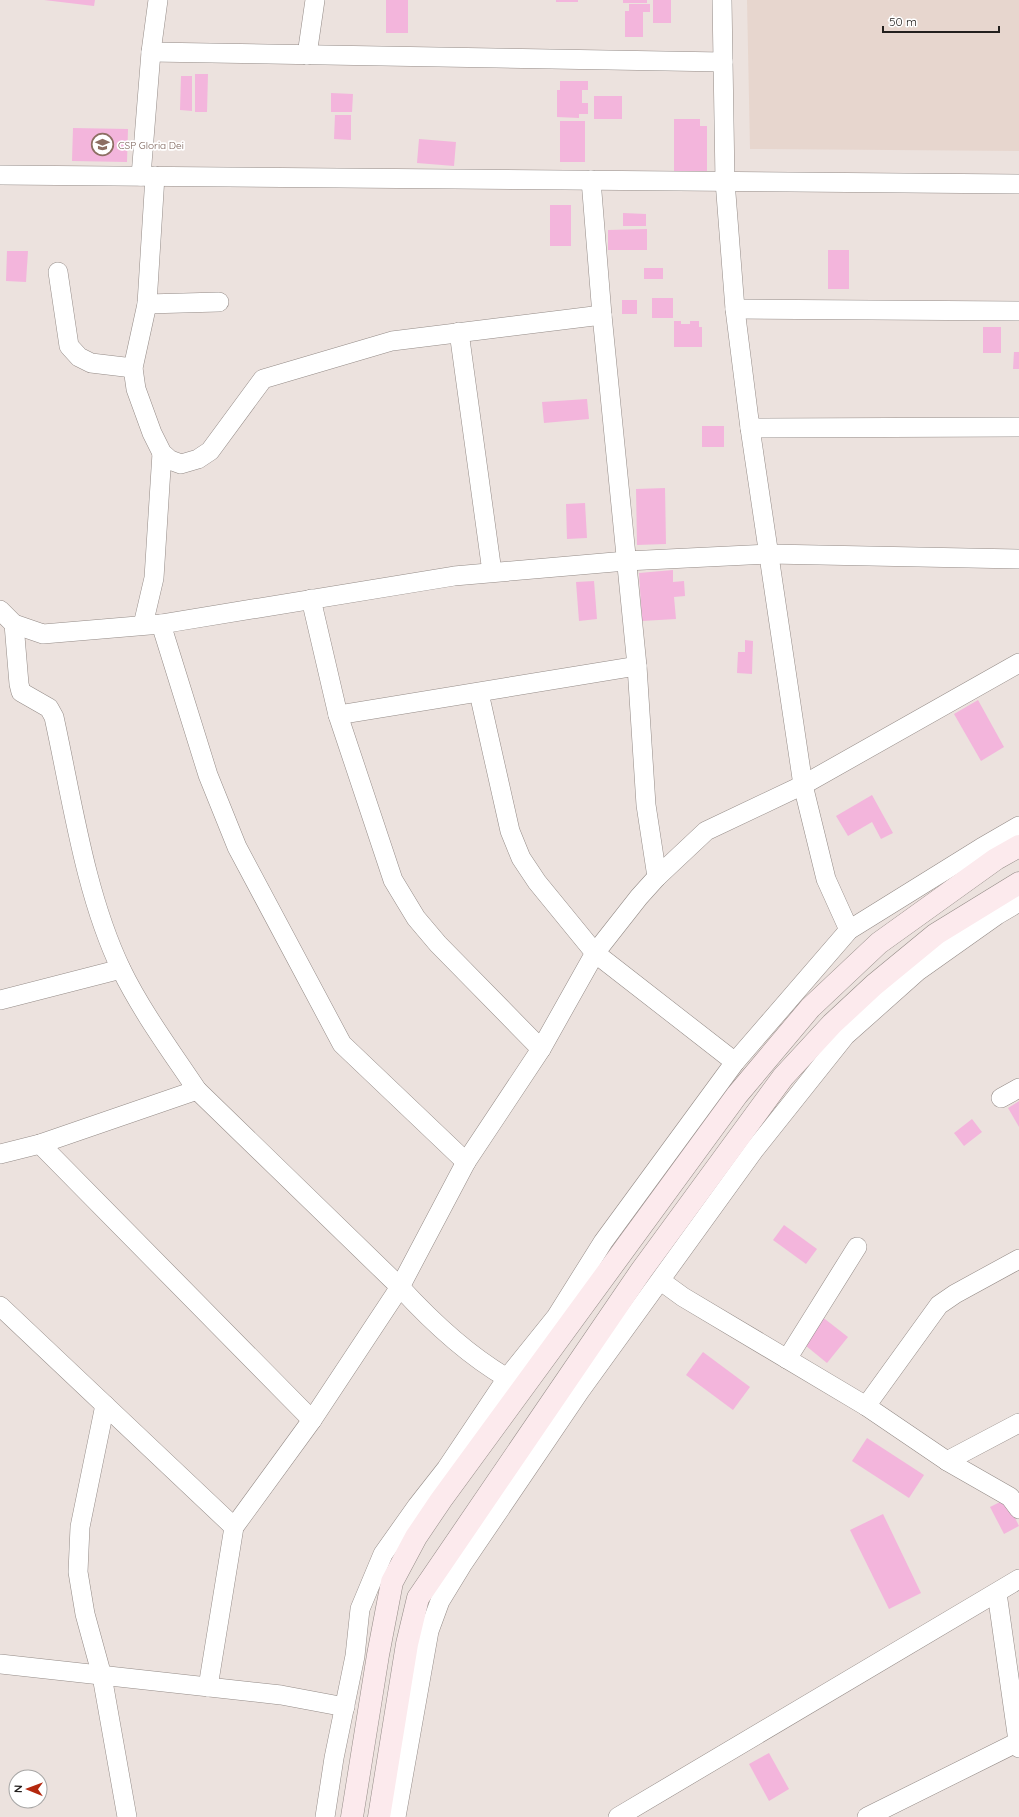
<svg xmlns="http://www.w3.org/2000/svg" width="1019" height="1817" font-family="Quicksand,sans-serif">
  <rect width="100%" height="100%" fill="#ece2de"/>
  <polygon fill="#e7d6ce" points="747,0 1019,0 1019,151 750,149"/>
  <g fill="#f3b5dc">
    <polygon points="44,0 95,0 94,6"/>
    <rect x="386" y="0" width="22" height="33"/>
    <rect x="556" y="0" width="22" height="2"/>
    <rect x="623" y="0" width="24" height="3"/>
    <rect x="653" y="0" width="18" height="23"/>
    <polygon points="629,4 650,4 650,12 643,12 643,37 625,37 625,11 629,11"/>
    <polygon points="195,74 208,74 207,112 195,112"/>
    <polygon points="181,76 192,76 192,111 180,110"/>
    <polygon points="560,81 588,81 588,90 582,90 582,103 588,103 588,114 579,114 579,118 557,117 557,90 560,90"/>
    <polygon points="331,93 353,94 352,112 331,112"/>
    <rect x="594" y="96" width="28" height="23"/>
    <polygon points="335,115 351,115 351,140 334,139"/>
    <polygon points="674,119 700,119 700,126 707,126 707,171 674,171"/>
    <rect x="560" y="121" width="25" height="41"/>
    <polygon points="73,128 128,129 127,162 72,161"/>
    <polygon points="419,139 456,142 454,166 417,163"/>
    <rect x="550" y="205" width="21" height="41"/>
    <polygon points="623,213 646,214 646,226 623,226"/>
    <polygon points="647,229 647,250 608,250 608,230"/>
    <rect x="828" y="250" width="21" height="39"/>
    <polygon points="7,251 28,251 26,282 6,281"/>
    <rect x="644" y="268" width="19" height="11"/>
    <rect x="652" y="298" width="21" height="20"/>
    <rect x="622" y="300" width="15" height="14"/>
    <polygon points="674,321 681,321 681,324 690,324 690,321 699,321 699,327 702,327 702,347 674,347"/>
    <rect x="983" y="327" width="18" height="26"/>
    <polygon points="1014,352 1019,352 1019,369 1013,369"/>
    <polygon points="587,399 589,419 544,423 542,402"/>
    <rect x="702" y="426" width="22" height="21"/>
    <polygon points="665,488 666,544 637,545 636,489"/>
    <polygon points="585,503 587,538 567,539 566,504"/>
    <polygon points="673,570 673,582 684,581 685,596 674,597 676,619 642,621 639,573"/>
    <polygon points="594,581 597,619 579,621 576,582"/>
    <polygon points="745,640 753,641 752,674 737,673 738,652 745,652"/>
    <polygon points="978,700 1004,747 981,761 954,714"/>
    <polygon points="872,795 893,833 881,839 872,822 848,836 836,816"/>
    <polygon points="1019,1101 1019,1127 1008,1108"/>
    <polygon points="972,1119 982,1132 964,1146 954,1133"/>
    <polygon points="784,1225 817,1249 806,1264 773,1240"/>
    <polygon points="821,1316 848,1337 827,1363 800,1341"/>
    <polygon points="703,1352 750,1387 733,1410 686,1375"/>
    <polygon points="867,1438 924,1475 909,1498 852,1461"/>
    <polygon points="1006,1499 1019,1526 1004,1534 990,1507"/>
    <polygon points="883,1514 921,1593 889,1609 850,1530"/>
    <polygon points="769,1753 789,1789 769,1801 749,1764"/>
  </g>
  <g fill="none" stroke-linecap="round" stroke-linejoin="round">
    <defs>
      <g id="street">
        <polyline points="722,0 725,181 735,309 750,428 803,785 826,879 849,930"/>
        <polyline points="151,52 723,62"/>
        <polyline points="307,55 315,0"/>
        <polyline points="0,175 1019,184"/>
        <polyline points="141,176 151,52 158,0"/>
        <polyline points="155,176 147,304 133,368 136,389 152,433 162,453 170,460 181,464 198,459 210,451 263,379 392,341 602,315"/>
        <polyline points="591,180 602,315 637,666 646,805 657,877"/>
        <polyline points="58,272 69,346 79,357 91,363 133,368"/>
        <polyline points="147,304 219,302"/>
        <polyline points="735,309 1019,311"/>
        <polyline points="459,332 492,572"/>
        <polyline points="750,428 1019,427"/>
        <polyline points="311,599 338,715 393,880 416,918 438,944 541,1049"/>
        <polyline points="0,610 14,624 43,634 161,624 454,576 626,561 770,554 1019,559"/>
        <path d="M 14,624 L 19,684 L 21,692 L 49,708 L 54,717 C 72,799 85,894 121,969 C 142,1012 171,1051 197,1090"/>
        <polyline points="161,624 208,775 237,847 342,1044 466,1162"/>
        <polyline points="143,625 154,578 162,453"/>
        <polyline points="479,693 510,831 521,858 537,882 595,953 735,1062"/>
        <polyline points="338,715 637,666"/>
        <polyline points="0,1000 121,969"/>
        <polyline points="1001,1098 1019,1088"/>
        <polyline points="40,1144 312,1420"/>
        <path d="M 0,1154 L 40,1144 L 197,1090 L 400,1287 C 432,1322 466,1354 507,1378"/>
        <polyline points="661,1281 683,1297 866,1406 947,1461 1010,1497 1019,1509"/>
        <polyline points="0,1306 234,1527"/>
        <polyline points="787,1359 857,1247"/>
        <polyline points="105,1405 80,1527 78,1572 85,1614 102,1676 127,1817"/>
        <polyline points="866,1406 939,1305 955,1294 1019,1259"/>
        <polyline points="947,1461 1019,1423"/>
        <polyline points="997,1593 1019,1748"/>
        <polyline points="0,1664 281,1695 345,1707"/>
        <polyline points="208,1687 234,1527 312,1420 400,1287 466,1162 541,1049 595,953 639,897 657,877 706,831 803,785 1019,663"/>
        <polyline points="325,1817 334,1758 355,1656 360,1609 383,1554 417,1506 446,1469 507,1378 556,1317 603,1242 735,1062 849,930 981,848 1019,826"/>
        <polyline points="396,1817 429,1631 440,1601 462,1565 580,1391 755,1149 845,1036 918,971 997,915 1019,902"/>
        <polyline points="618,1817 1019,1579"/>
        <polyline points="867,1817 1018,1742"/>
      </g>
      <g id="secondary">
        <polyline points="352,1817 378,1655 392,1582 416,1537 441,1500 737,1095 810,1008 879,943 996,859 1019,846"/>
        <polyline points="379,1817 407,1644 418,1598 641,1271 783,1077 832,1024 874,985 936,934 1019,883"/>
      </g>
    </defs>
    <use href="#street" stroke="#948b87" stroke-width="20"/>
    <use href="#secondary" stroke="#948b87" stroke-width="23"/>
    <use href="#street" stroke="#fff" stroke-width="19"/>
    <use href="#secondary" stroke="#fceaed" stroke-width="22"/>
  </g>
  <defs>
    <symbol id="school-ring" viewBox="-11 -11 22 22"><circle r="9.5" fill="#fff" stroke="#8d6e63" stroke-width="1.5"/><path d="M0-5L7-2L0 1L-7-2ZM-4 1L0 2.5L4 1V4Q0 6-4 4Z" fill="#8d6e63"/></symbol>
  </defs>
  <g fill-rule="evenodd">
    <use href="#school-ring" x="90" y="132" width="25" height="25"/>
  </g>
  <g text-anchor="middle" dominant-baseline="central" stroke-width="3.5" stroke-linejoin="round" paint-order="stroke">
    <g font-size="10" fill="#785e54" stroke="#fff" text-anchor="start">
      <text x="118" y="145">CSP Gloria Dei</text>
    </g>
  </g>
  <g transform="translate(28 1789) rotate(271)"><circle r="19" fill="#ffffff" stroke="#a7a6a5"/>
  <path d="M0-3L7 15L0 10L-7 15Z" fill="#b4280e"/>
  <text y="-6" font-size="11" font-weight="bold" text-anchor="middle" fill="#23201e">N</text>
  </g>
  <path d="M883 26v6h116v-6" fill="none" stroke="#23201e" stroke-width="2"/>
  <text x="889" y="26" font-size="12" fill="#23201e" stroke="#ffffff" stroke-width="3" paint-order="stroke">50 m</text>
</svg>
